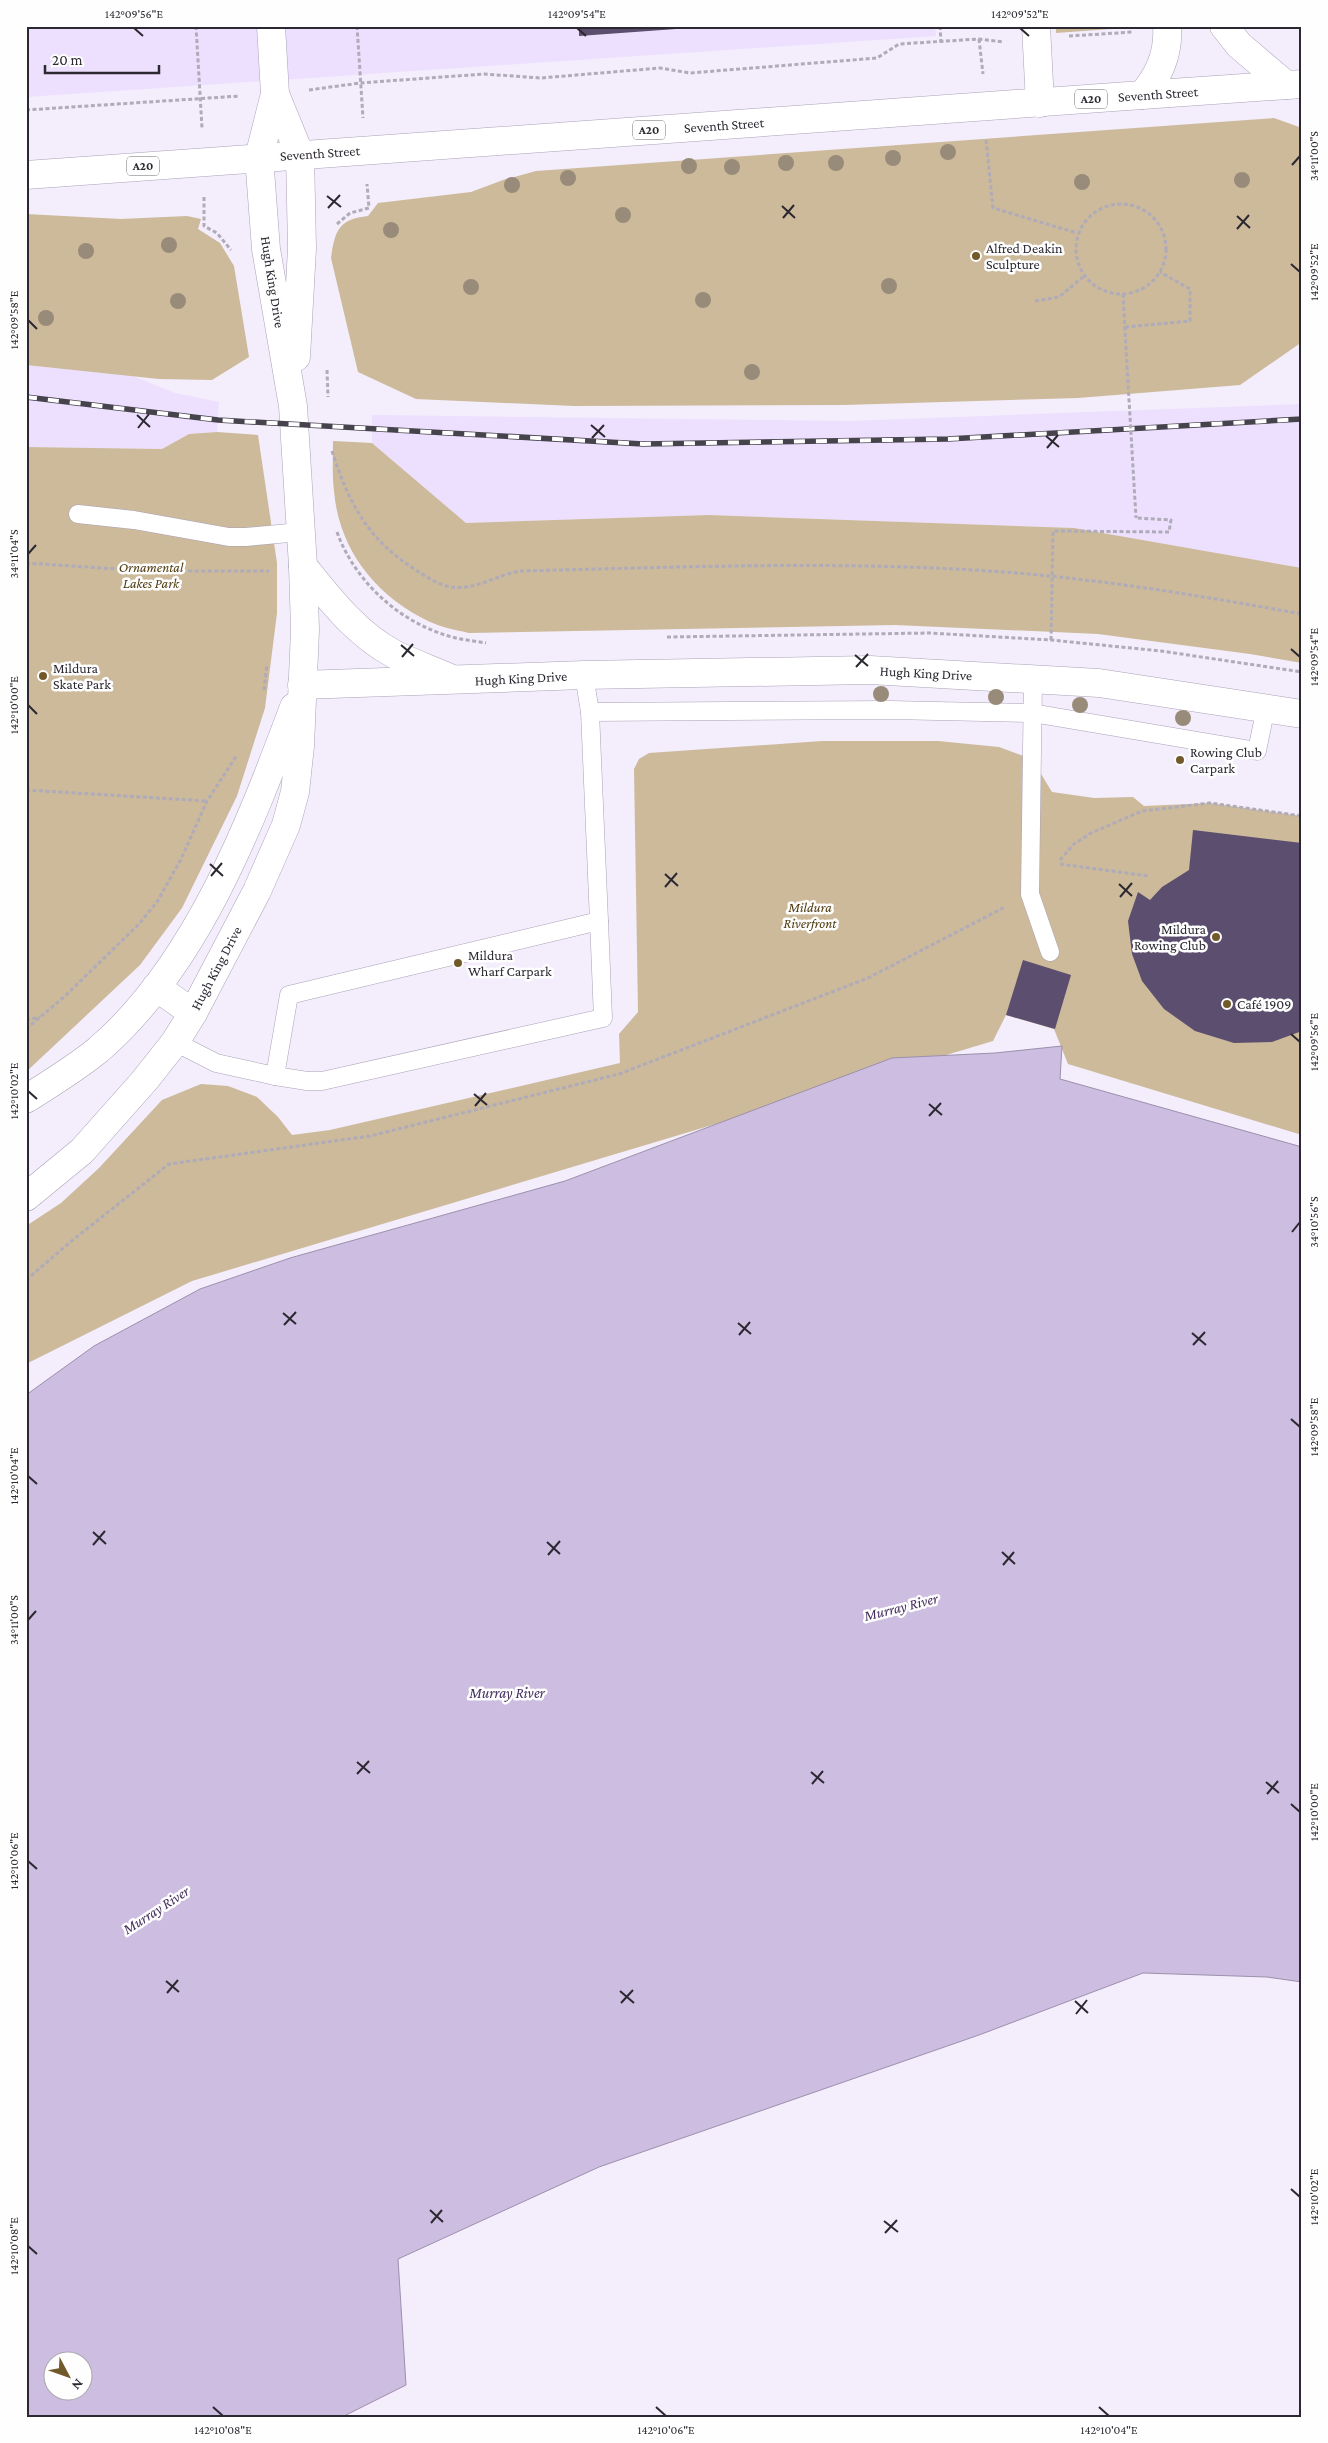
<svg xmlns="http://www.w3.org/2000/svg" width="1328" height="2443" font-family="'Crimson Pro',serif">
  <rect width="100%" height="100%" fill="#f3edfc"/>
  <g fill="#ece0fe">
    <polygon points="26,26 935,26 936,36 26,97"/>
    <polygon points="26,365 133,376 175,393 219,402 217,432 189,434 162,449 26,447"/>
    <polygon points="1302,404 1302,568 1074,528 709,515 466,523 372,443 372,415 850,421"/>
  </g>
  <g fill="#ccba9b">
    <polygon points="1056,26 1151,26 1056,33"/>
    <path d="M 1274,118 L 1302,128 L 1302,342 L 1240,385 L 1078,398 L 844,405 L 574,406 L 416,399 L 358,372 L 331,258 C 335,230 339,219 368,216 L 378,203 L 471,192 L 503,180 L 536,171 Z"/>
    <polygon points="26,214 121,219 187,216 201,219 198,229 220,243 234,266 249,357 212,380 159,379 26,365"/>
    <polygon points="217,432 258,435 277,563 277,613 265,708 237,796 182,908 140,965 26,1072 26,447 162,449 189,434"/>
    <path d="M 333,441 L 372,443 L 466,523 L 709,515 L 1074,528 L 1302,568 L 1302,663 L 1250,654 L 1098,634 L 895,625 L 469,633 C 456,630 440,627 428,621 C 376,596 339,550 334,491 C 332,474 333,457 333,441 Z"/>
    <polygon points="822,741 938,741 999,747 1032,759 1052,792 1094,798 1133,797 1144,806 1210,803 1302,816 1302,1135 1068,1064 1054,1029 1006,1015 993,1041 192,1281 26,1364 26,1226 61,1203 99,1168 162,1100 201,1084 228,1086 257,1097 278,1117 292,1135 330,1130 620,1063 619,1034 638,1012 634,769 639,759 649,753"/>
  </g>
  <path fill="#ccbde1" stroke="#9c90ac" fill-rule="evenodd" d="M 1062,1046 L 1060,1079 L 1302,1147 L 1302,1982 L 1267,1977 L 1143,1973 L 979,2035 L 599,2167 L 398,2259 L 406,2385 L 342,2417 L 26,2417 L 26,1395 L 94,1346 L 200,1289 L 290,1258 L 565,1181 L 892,1058 L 995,1053 ZM 52,2360 L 82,2360 L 82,2390 L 52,2390 Z"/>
  <g fill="#5b4e6e">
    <polygon points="579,26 690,26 690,28 579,36"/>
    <polygon points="1193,830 1302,843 1302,1031 1272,1042 1234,1043 1195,1031 1164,1009 1142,981 1132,954 1128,921 1138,892 1150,900 1162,887 1189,870"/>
    <polygon points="1023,960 1071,975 1055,1029 1006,1015"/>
  </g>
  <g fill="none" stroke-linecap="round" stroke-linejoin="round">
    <defs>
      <g id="service">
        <polyline points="78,514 134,520 229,537 246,537 300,532"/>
        <polyline points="1033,679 1030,894 1050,952"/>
        <polyline points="590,712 890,710 1032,713 1257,751 1266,707"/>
        <polyline points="175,1042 216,1063 275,1076 289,995 599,921 590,712 584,675"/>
        <polyline points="275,1076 307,1081 322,1081 603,1018 599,921"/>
      </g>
      <g id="minor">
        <polyline points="1224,26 1239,45 1286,85"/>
        <polyline points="275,94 300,155 302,248 296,357"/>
        <polyline points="1142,95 1302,84"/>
        <path d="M 303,566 C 329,598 356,634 394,654 C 412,663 432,670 450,678"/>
        <polyline points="302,685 584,675 870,670 1099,683 1302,714"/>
        <polyline points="156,987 193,1013"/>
        <path d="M 26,1099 C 50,1084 76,1068 98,1050 C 196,966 250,825 294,707"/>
        <polyline points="26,1197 82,1151 145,1080 175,1042 193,1013 257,891 286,825 295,792 300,746 305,630 303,566 293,406 266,249 259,157 275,94 271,26"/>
      </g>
      <g id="trunk">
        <polyline points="1036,26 1040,103"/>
        <path d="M 26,175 L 1142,95 C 1160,75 1169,53 1167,26"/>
      </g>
    </defs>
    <use href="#service" stroke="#aaa2b7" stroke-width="19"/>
    <use href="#minor" stroke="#aaa2b7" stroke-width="29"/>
    <use href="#trunk" stroke="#aaa2b7" stroke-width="29"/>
    <g stroke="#b0abb8" stroke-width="3" stroke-dasharray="4 2.5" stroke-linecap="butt">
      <polyline points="196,26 202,128"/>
      <polyline points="357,26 363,118"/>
      <polyline points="940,26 941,42"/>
      <polyline points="1069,36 1133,32"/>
      <polyline points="979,39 983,74"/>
      <polyline points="309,90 360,83 484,74 541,78 660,68 690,73 877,58 899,44 979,39 1004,42"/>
      <polyline points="26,110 240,96"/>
      <polyline points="986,140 993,208 1077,233"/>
      <polyline points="204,197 204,226 217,233 231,250"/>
      <circle cx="1121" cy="249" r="45"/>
      <polyline points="337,224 350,213 369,208 367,184"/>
      <polyline points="1123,294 1127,366"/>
      <polyline points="1035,301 1059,297 1084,276"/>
      <polyline points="1125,327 1190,321 1190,289 1160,272"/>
      <polyline points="327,370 328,397"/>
      <path d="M 332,451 C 349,504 368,540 416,570 C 426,577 439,585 451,587 C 475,591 498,574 521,571 C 686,567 853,560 1017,573 C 1113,581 1207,597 1302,614"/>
      <path d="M 337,532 C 355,582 400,623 452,637 C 463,640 475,641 486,643"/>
      <polyline points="26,563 147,571 269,571"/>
      <polyline points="667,637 929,633 1051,640 1161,651 1302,672"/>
      <polyline points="1051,640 1053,531 1169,532 1171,520 1136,518"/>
      <polyline points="264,690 267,664"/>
      <polyline points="26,790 207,801"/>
      <polyline points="1060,860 1074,844 1091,833 1142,811 1210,803 1302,816"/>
      <polyline points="1060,864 1148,876"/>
      <polyline points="26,1020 40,1017"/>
      <polyline points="26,1029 64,997 138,925 157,902 181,859 207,801 237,755"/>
      <polyline points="26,1280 74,1239 169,1164 370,1136 619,1074 868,978 1005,907"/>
    </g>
    <use href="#service" stroke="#fff" stroke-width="18"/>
    <use href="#minor" stroke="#fff" stroke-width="28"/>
    <use href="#trunk" stroke="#fff" stroke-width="28"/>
    <defs>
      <polyline id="rail" points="26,397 218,420 643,444 948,439 1302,419"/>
    </defs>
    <use href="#rail" stroke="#47434c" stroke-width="5.5"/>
    <use href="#rail" stroke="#fefefe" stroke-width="4" stroke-dasharray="11" stroke-linecap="butt"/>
    <polyline stroke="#b0abb8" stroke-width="3" stroke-dasharray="4 2.5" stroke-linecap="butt" points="1127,366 1136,518"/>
  </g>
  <g fill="#998b79">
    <circle cx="948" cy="152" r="8"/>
    <circle cx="893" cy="158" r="8"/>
    <circle cx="786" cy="163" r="8"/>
    <circle cx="836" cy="163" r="8"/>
    <circle cx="689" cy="166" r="8"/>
    <circle cx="732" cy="167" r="8"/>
    <circle cx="568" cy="178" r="8"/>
    <circle cx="1242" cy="180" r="8"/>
    <circle cx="1082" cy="182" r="8"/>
    <circle cx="512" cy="185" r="8"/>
    <circle cx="623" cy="215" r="8"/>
    <circle cx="391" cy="230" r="8"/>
    <circle cx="169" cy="245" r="8"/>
    <circle cx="86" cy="251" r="8"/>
    <circle cx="889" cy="286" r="8"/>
    <circle cx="471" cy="287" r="8"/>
    <circle cx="703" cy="300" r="8"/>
    <circle cx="178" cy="301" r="8"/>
    <circle cx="46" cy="318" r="8"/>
    <circle cx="752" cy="372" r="8"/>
    <circle cx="881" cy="694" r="8"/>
    <circle cx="996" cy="697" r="8"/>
    <circle cx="1080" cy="705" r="8"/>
    <circle cx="1183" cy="718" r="8"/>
  </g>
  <path fill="none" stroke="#2c2831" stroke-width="2" d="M 134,28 L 143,36M 577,28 L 586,36M 1020,28 L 1029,36M 1292,165 L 1300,156M 327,196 L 341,207M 782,206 L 795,218M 328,208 L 340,195M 1237,216 L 1250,228M 783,218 L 794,205M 1237,229 L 1249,215M 1291,264 L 1300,272M 28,320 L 37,329M 137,415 L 150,427M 591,425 L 605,437M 138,428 L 149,414M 1046,436 L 1059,447M 592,438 L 604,425M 1047,448 L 1058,435M 28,554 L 36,545M 401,645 L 414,656M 1291,649 L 1300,657M 855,655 L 868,666M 402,657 L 413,644M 856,667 L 868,654M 28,705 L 37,714M 210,864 L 223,876M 665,874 L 678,886M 211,876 L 222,863M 1119,884 L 1132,896M 665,887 L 677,873M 1120,897 L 1132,883M 1291,1034 L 1300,1042M 28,1091 L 37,1099M 474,1094 L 487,1105M 929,1104 L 942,1115M 475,1106 L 486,1093M 929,1116 L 941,1103M 1292,1232 L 1300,1222M 283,1313 L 296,1324M 738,1323 L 751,1334M 284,1325 L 296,1312M 1192,1333 L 1206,1345M 739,1335 L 750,1322M 1193,1345 L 1205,1332M 1291,1419 L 1300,1427M 28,1476 L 37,1484M 93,1532 L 106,1544M 547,1542 L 560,1554M 93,1545 L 105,1531M 1002,1552 L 1015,1564M 548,1555 L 560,1541M 1003,1565 L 1014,1552M 28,1620 L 36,1611M 357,1762 L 370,1773M 811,1772 L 824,1783M 357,1774 L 369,1761M 1266,1782 L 1279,1793M 812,1784 L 823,1771M 1267,1794 L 1278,1781M 1291,1804 L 1300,1812M 28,1861 L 37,1869M 166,1981 L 179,1992M 620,1991 L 634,2003M 167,1993 L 178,1980M 1075,2001 L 1088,2013M 621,2003 L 633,1990M 1076,2014 L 1087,2000M 1291,2189 L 1300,2197M 430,2210 L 443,2222M 884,2221 L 898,2232M 431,2223 L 442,2210M 885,2233 L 897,2220M 28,2246 L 37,2254M 213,2407 L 223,2416M 656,2407 L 666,2416M 1099,2407 L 1109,2416"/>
  <g fill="#71592a" stroke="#fefefe" stroke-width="2">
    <circle cx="976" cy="256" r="5"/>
    <circle cx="43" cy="676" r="5"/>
    <circle cx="1180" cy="760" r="5"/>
    <circle cx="1216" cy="937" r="5"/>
    <circle cx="458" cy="963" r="5"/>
    <circle cx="1227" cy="1004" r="5"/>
  </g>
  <g text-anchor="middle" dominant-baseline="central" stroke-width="5" stroke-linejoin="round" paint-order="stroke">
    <g fill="#fefefe" stroke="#6b686e" stroke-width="1">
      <rect x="1075" y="89.5" width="32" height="19" rx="4"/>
      <rect x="633" y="120.5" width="32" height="19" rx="4"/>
      <rect x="127" y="156.5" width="32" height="19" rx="4"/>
    </g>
    <g font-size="12" font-weight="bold" fill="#2c2831">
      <text x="1091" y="99">A20</text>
      <text x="649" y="130">A20</text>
      <text x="143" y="166">A20</text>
    </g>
    <g font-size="14" fill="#2c2831" stroke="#fefefe">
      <text transform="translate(1158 94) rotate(-4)">Seventh Street</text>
      <text transform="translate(724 125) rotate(-4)">Seventh Street</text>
      <text transform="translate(320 153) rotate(-4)">Seventh Street</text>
      <text transform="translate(273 282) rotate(81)">Hugh King Drive</text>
      <text transform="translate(926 673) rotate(3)">Hugh King Drive</text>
      <text transform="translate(521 678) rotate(-3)">Hugh King Drive</text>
      <text transform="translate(216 968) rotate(-62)">Hugh King Drive</text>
    </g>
    <g font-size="14" fill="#2c2831" stroke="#fefefe" text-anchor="start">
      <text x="986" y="248">Alfred Deakin<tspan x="986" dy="16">Sculpture</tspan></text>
      <text x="53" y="668">Mildura<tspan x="53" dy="16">Skate Park</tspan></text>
      <text x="1190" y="752">Rowing Club<tspan x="1190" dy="16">Carpark</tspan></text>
      <text x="1206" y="929" text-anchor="end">Mildura<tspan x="1206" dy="16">Rowing Club</tspan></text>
      <text x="468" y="955">Mildura<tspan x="468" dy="16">Wharf Carpark</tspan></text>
      <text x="1237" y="1004">Café 1909</text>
    </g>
    <g font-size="14" font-style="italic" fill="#4f3a0d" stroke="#fefefe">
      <text x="151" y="567">Ornamental<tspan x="151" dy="16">Lakes Park</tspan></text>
      <text x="810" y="907">Mildura<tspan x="810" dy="16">Riverfront</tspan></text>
    </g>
    <g font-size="15" font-style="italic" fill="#432e5d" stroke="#fefefe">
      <text transform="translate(901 1607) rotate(-14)">Murray River</text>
      <text x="507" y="1693">Murray River</text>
      <text transform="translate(156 1910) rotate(-33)">Murray River</text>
    </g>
  </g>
  <rect width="1328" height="2443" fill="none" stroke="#fefefe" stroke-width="55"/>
  <g transform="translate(68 2376) rotate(131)"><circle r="24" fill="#fefefe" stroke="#aaa8ac"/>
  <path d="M0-4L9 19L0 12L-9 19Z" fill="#71592a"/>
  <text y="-8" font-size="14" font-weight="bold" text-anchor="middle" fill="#2c2831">N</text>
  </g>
  <path d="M45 65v8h114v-8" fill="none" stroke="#2c2831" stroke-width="2.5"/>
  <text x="52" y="65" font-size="15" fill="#2c2831" stroke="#fefefe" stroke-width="4" paint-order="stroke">20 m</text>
  <rect x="28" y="28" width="1272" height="2388" fill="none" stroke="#2c2831" stroke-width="2"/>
  <g font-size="12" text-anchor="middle" fill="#2c2831">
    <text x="134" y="18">142°09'56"E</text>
    <text x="577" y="18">142°09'54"E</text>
    <text x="1020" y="18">142°09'52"E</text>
    <text transform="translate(1314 156) rotate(-90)" y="4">34°11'00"S</text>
    <text transform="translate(1314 272) rotate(-90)" y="4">142°09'52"E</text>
    <text transform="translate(14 320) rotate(-90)" y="4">142°09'58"E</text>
    <text transform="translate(14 554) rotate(-90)" y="4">34°11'04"S</text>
    <text transform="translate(1314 657) rotate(-90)" y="4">142°09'54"E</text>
    <text transform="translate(14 705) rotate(-90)" y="4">142°10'00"E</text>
    <text transform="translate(1314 1042) rotate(-90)" y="4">142°09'56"E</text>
    <text transform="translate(14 1091) rotate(-90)" y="4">142°10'02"E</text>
    <text transform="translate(1314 1222) rotate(-90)" y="4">34°10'56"S</text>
    <text transform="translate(1314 1427) rotate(-90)" y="4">142°09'58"E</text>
    <text transform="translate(14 1476) rotate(-90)" y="4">142°10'04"E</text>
    <text transform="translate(14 1620) rotate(-90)" y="4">34°11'00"S</text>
    <text transform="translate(1314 1812) rotate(-90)" y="4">142°10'00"E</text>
    <text transform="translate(14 1861) rotate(-90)" y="4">142°10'06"E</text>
    <text transform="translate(1314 2197) rotate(-90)" y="4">142°10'02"E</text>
    <text transform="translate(14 2246) rotate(-90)" y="4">142°10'08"E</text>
    <text x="223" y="2434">142°10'08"E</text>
    <text x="666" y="2434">142°10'06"E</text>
    <text x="1109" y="2434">142°10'04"E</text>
  </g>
</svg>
